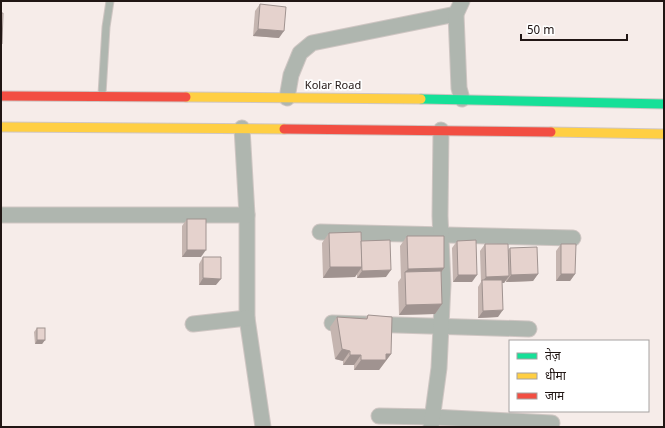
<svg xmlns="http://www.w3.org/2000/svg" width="665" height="428" font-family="Georgia,'Noto Sans Devanagari',serif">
  <rect width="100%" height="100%" fill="#f6ece9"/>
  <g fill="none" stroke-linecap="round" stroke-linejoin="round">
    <defs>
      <polyline id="lane" points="102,94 106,27 110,1"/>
      <g id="street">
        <polyline points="287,98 291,75 300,53 312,43 456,14"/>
        <polyline points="462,99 459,88 456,14 462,1"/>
        <polyline points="242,128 247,215 247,318 263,427"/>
        <polyline points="1,215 247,215"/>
        <polyline points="320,232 573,238"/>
        <polyline points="332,323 529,329"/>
        <polyline points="193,324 247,318"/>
        <polyline points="379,416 432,417 552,423"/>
        <polyline points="431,427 439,368 443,284 440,216 441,130"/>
      </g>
      <polyline id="fast" points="421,99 664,104"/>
      <g id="slow">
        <polyline points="186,97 421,99"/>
        <polyline points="1,127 284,129"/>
        <polyline points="551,132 664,134"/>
      </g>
      <g id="jam">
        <polyline points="1,96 186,97"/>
        <polyline points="284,129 551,132"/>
      </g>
    </defs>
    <use href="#lane" stroke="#cfc6c3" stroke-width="9"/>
    <use href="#street" stroke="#cfc6c3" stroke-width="17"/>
    <use href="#fast" stroke="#cfc6c3" stroke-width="11"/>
    <use href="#slow" stroke="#cfc6c3" stroke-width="11"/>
    <use href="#jam" stroke="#cfc6c3" stroke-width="11"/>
    <use href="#lane" stroke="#afb6af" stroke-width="7"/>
    <use href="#street" stroke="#afb6af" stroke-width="15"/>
    <use href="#fast" stroke="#16e098" stroke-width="9"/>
    <use href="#slow" stroke="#ffcf43" stroke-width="9"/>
    <use href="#jam" stroke="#f24e42" stroke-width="9"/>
  </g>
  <g fill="#c5b5b0">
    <polygon points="260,4 279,38 253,36 255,11"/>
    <polygon points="187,219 201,257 182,257 182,226"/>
    <polygon points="329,233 361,241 386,277 357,278 357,274 355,277 323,278 322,243"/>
    <polygon points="407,236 444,268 441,273 442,304 435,314 399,315 398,282 401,278 400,246"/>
    <polygon points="457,241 472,282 453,282 452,248"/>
    <polygon points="485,244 508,250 510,248 538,274 533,281 506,282 506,280 504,283 502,283 498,317 478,318 478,287 481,282 480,251"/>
    <polygon points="561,244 575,274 570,281 556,281 556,251"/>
    <polygon points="203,257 216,285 199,285 199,264"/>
    <polygon points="368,315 391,354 379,370 354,370 354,365 343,365 343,361 335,359 330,327 337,317 365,318"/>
    <polygon points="37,328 45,340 42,344 35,344 34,332"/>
  </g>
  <g fill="#a09390">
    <polygon points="258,29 284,31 279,38 253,36"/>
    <polygon points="187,250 206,250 201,257 182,257"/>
    <polygon points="330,267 362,267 355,277 323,278"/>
    <polygon points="444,268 437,278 405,272 408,269"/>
    <polygon points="391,270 386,277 357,278 362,271"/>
    <polygon points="538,274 533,281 506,282 511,275"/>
    <polygon points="561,274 575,274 570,281 556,281"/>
    <polygon points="458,275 477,275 472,282 453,282"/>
    <polygon points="509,276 504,283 482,283 482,282 486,277"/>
    <polygon points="203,278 221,279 216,285 199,285"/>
    <polygon points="442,304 435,314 399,315 406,305"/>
    <polygon points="503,310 498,317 478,318 483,311"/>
    <polygon points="37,340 45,340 42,344 35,344"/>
    <polygon points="342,349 350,351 343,361 335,359"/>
    <polygon points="386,354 391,354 379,370 354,370 361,360"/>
    <polygon points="350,355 361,355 354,365 343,365"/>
  </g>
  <g fill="#e5d2cd" stroke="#a09390">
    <polygon points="260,4 286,7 284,31 258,29"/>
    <polygon points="1,13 3,13 2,44 1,44"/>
    <rect x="187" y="219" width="19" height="31"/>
    <polygon points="361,232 362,267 330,267 329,233"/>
    <polygon points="407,236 444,236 444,268 408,269"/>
    <polygon points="390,240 391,270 362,271 361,241"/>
    <polygon points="476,240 477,275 458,275 457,241"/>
    <polygon points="485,244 508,244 509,276 486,277"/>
    <polygon points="561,244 576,244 575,274 561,274"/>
    <polygon points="537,247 538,274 511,275 510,248"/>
    <polygon points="203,257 221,257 221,279 203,278"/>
    <polygon points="441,271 442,304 406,305 405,272"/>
    <polygon points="482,280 502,280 503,310 483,311"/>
    <polygon points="368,315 392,317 391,354 386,354 386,360 361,360 361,355 350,355 350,351 342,349 337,317 367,319"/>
    <rect x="37" y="328" width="8" height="12"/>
  </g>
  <g text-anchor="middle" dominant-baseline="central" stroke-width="3.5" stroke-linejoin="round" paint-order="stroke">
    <g font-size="11" fill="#211614" stroke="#fff">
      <text x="333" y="86">Kolar Road</text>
    </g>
  </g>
  <rect width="665" height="428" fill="none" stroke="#211614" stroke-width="4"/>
  <rect x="509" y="340" width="140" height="72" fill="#ffffff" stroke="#a6a2a1"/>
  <rect x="517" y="353" width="20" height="6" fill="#16e098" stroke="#a6a2a1"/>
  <text x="545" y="360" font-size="12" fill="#211614">तेज़</text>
  <rect x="517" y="373" width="20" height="6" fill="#ffcf43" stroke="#a6a2a1"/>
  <text x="545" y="380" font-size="12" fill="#211614">धीमा</text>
  <rect x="517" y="393" width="20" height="6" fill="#f24e42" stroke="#a6a2a1"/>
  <text x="545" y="400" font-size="12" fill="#211614">जाम</text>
  <path d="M521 34v6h106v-6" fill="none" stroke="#211614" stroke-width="2"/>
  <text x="527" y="34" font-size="12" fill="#211614" stroke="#ffffff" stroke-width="3" paint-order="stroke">50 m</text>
</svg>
